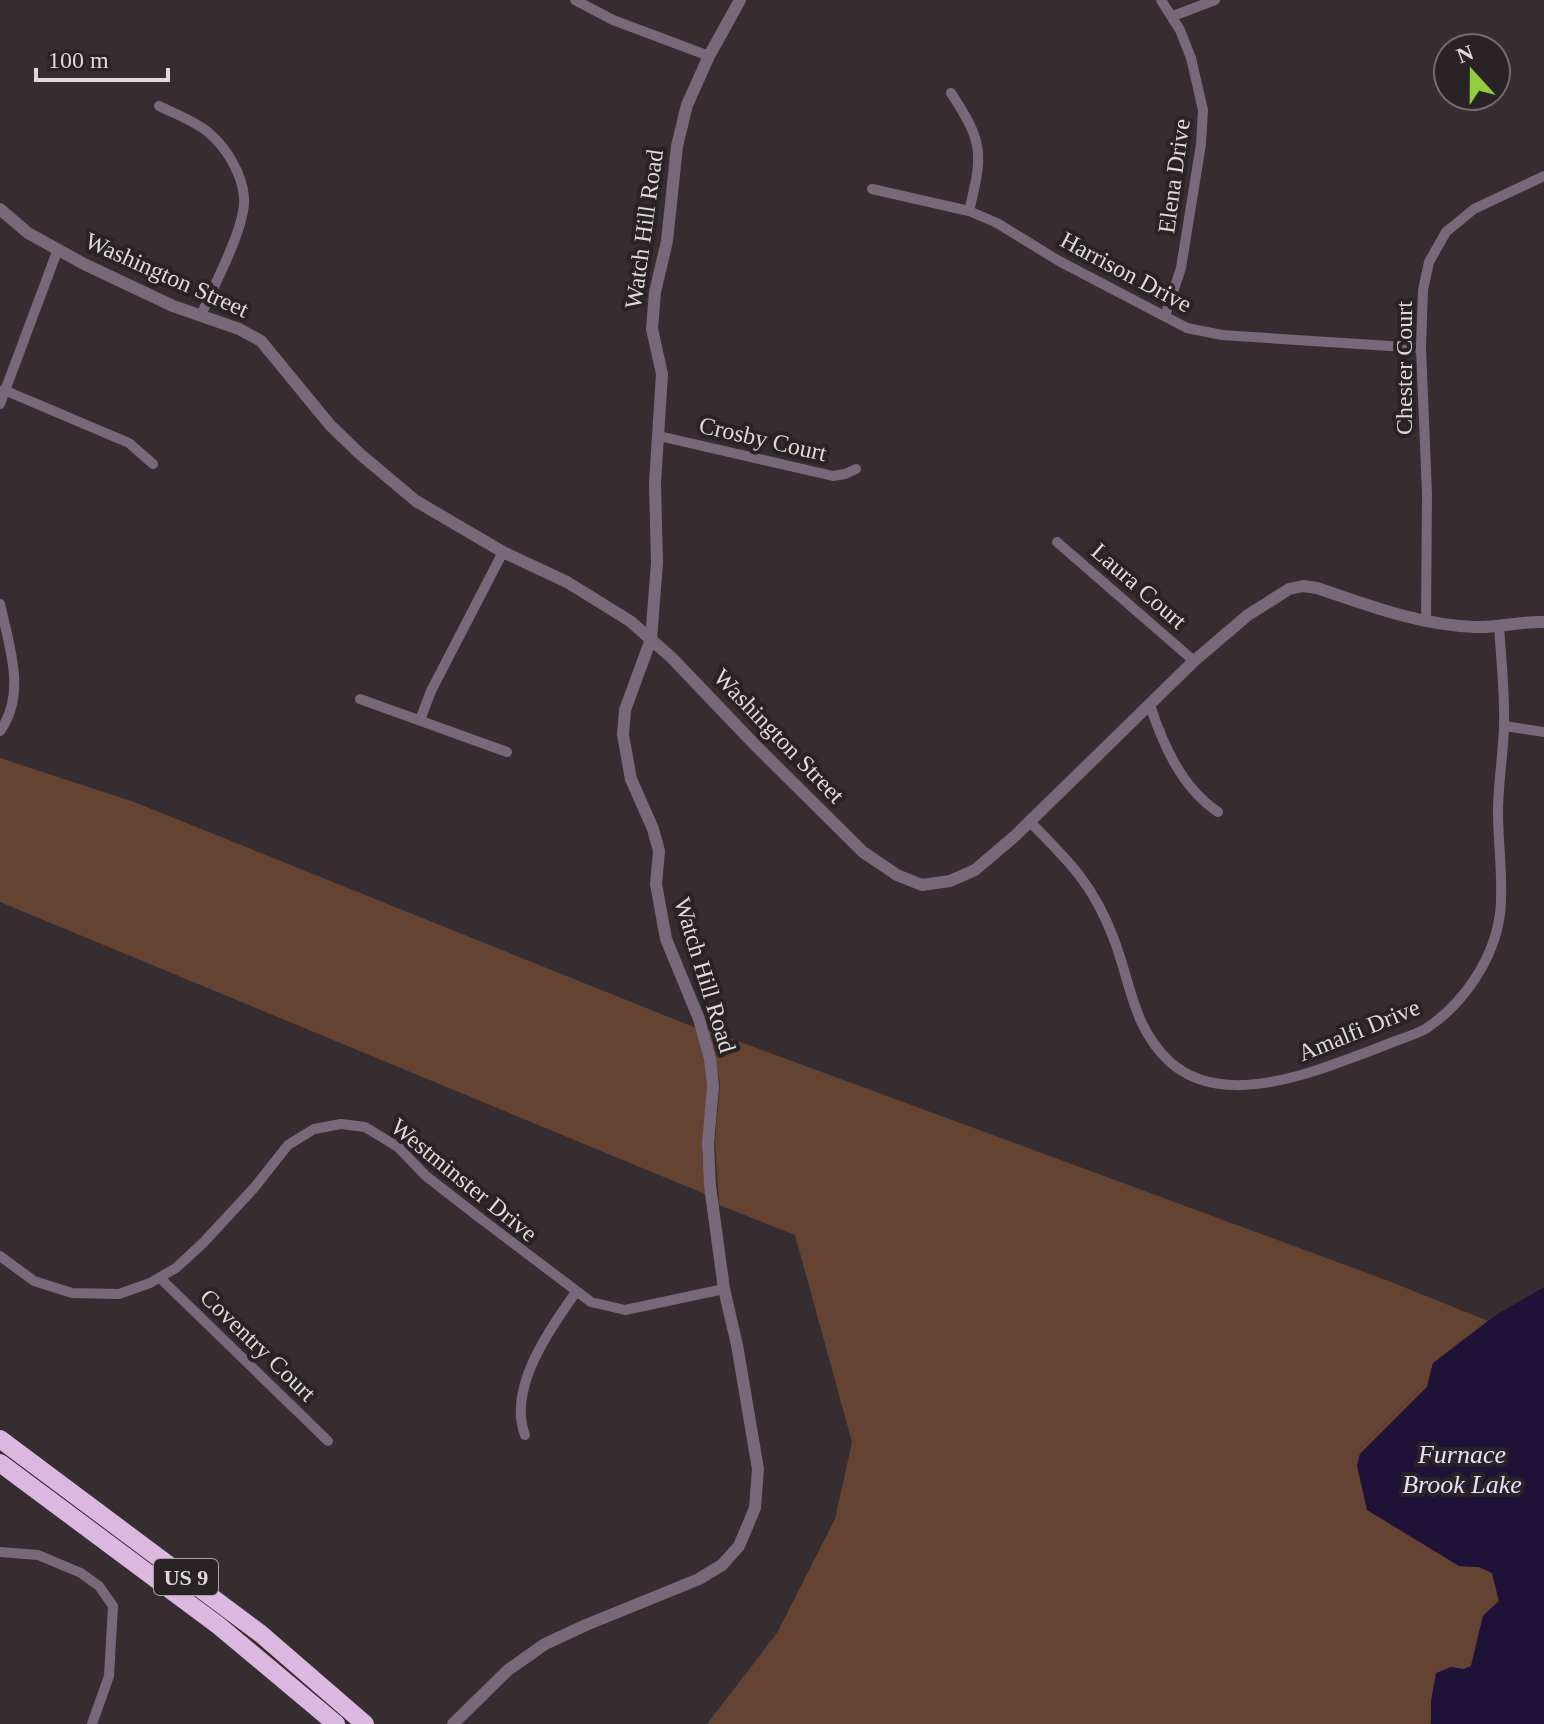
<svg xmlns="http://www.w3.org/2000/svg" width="1544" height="1724" font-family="'Times New Roman',serif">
  <rect width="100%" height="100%" fill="#352d30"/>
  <g fill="#654332">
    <polygon points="0,758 134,802 696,1028 705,1061 707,1088 702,1153 705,1194 0,902"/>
    <polygon points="708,1030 1386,1280 1488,1321 1433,1363 1427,1387 1360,1454 1357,1466 1459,1566 1479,1567 1492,1573 1499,1601 1483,1616 1471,1666 1464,1669 1430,1721 1431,1724 707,1724 777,1633 835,1519 852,1442 795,1235 719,1205 715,1141 720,1083"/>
  </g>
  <polygon fill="#1e1336" points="1544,1287 1544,1724 1431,1724 1431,1701 1436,1673 1451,1667 1464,1669 1471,1666 1483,1616 1499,1601 1492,1573 1479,1567 1459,1566 1367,1510 1357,1466 1360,1454 1427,1387 1433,1363 1496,1315"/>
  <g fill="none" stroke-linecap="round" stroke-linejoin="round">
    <g stroke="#776979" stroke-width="10">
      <polyline points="575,0 613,20 709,56"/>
      <polyline points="1161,0 1180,30 1191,58 1203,110 1201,144 1181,268 1165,316"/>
      <polyline points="1173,16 1215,0"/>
      <path d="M 951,93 C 984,143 983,154 969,211"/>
      <path d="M 159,106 C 175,114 195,121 209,133 C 226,147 243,175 244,198 C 246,227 213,287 201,315"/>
      <polyline points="872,189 969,211 997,223 1059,261 1187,328 1222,335 1421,348"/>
      <polyline points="4,390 129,443 153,464"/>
      <polyline points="0,404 58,249"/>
      <polyline points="659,436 833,476 845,474 856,469"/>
      <polyline points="1057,542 1194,661"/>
      <path d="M 0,604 C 9,645 27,694 0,731"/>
      <polyline points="1426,622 1427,494 1421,348 1423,290 1429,262 1446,232 1474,209 1544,176"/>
      <polyline points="360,699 507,752"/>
      <path d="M 1150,705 C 1163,745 1182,788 1218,812"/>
      <polyline points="420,720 431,691 503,552"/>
      <polyline points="1504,726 1544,732"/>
      <path d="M 1029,821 C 1068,860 1093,884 1113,937 C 1131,982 1132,1027 1170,1062 C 1208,1096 1264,1086 1308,1073 C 1337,1064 1365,1053 1393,1042 C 1404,1038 1417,1034 1427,1028 C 1464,1003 1494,959 1500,914 C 1504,883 1498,845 1498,812 C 1498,784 1503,756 1504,727 C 1505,693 1501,659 1499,625"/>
      <polyline points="0,1256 34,1281 72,1293 119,1294 150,1283 176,1268 204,1242 254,1188 288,1145 314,1129 341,1124 365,1127 398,1147 426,1176 480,1218 591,1302 625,1310 724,1289"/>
      <polyline points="160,1278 328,1441"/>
      <path d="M 525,1435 C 507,1388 551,1327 576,1292"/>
      <polyline points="0,1552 38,1555 81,1573 99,1586 113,1606 109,1676 92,1724"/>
    </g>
    <g stroke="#776979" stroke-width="12">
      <path d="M 0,209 L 28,233 L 84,264 L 173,306 L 239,329 L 261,341 L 330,425 L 360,454 L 416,501 L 503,552 L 567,582 L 630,621 L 672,658 L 756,746 L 863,852 L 897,875 L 922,885 L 950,881 L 975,870 L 1016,835 L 1194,661 L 1248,615 L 1289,589 L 1303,586 L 1317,588 C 1370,606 1419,625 1475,627 C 1498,628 1521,621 1544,622"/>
      <polyline points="453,1724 508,1670 545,1644 586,1625 699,1579 722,1565 739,1546 755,1508 758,1469 737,1345 724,1289 710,1186 708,1144 713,1086 710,1059 699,1019 666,939 656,884 659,851 653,829 631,779 623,735 625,710 651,639 657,563 655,483 662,374 652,329 655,292 667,241 677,146 687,105 709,56 740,0"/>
    </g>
    <g stroke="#dbb8df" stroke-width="18">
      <polyline points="0,1439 261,1634 365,1724"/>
      <polyline points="0,1463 219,1626 336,1724"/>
    </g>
  </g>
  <g text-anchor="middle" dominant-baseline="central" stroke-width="8" stroke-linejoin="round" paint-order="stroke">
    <rect fill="#2a2326" stroke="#a8a2a5" stroke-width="2" x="154" y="1559" width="64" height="36" rx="6"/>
    <g font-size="22" font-weight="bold" fill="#ded9db">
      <text x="186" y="1577">US 9</text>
    </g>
    <g font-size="24" fill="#ded9db" stroke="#2a2326">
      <text transform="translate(1174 176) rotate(-82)">Elena Drive</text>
      <text transform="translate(644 229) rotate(-82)">Watch Hill Road</text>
      <text transform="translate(1126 272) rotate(28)">Harrison Drive</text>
      <text transform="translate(167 275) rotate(24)">Washington Street</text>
      <text transform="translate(1404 368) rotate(-90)">Chester Court</text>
      <text transform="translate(763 439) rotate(13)">Crosby Court</text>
      <text transform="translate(1139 586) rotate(41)">Laura Court</text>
      <text transform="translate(779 736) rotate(46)">Washington Street</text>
      <text transform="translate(705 975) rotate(73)">Watch Hill Road</text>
      <text transform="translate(1359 1030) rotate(-22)">Amalfi Drive</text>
      <text transform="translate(464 1180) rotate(39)">Westminster Drive</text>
      <text transform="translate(258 1345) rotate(44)">Coventry Court</text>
    </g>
    <g font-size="26" font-style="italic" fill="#e5dffb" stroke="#2a2326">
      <text x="1462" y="1454">Furnace<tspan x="1462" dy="30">Brook Lake</tspan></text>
    </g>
  </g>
  <g transform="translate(1472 72) rotate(339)"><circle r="38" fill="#2a2326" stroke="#726c6e" stroke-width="2"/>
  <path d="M0-6L14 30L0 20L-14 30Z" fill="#90cd40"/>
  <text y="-12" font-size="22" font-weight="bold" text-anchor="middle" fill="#ded9db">N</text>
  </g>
  <path d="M36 68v12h132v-12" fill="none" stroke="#ded9db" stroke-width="4"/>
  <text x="48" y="68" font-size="24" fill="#ded9db" stroke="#2a2326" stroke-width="6" paint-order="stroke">100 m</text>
</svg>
